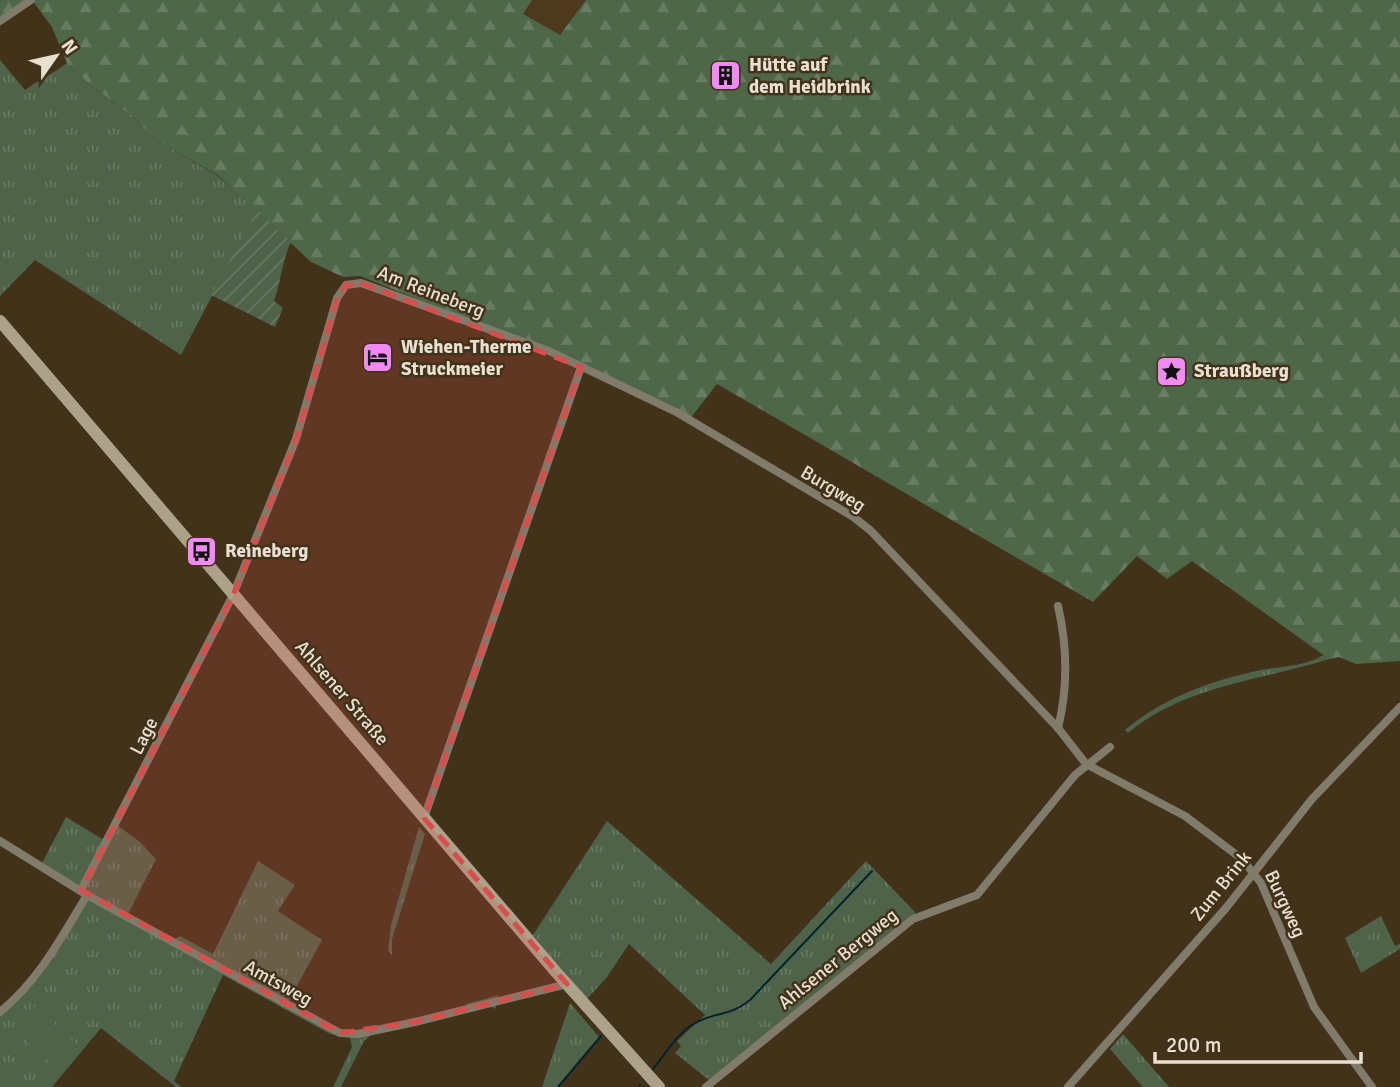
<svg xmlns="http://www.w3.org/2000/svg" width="1400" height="1087" font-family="Signika,sans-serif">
  <defs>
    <pattern id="grass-tufts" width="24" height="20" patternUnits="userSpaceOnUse" patternTransform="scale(1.75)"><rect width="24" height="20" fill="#4e6349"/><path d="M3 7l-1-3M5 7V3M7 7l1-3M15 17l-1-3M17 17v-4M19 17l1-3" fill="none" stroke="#687962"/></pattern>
    <pattern id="forest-firs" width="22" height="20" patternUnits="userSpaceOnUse" patternTransform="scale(1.75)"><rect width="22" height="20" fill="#4f6749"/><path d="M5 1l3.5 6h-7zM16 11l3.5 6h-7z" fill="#687c62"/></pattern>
    <pattern id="garden-furrows" width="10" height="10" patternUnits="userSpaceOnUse" patternTransform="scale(1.75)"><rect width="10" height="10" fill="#4e6349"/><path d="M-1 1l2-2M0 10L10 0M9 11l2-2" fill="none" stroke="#687962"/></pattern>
  </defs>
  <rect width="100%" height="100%" fill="#42321a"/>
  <polygon fill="#4d391b" points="532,0 586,0 560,35 522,14"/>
  <g fill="url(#grass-tufts)">
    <path d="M 0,60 L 25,90 C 39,79 53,74 67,63 L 88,83 L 136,119 L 153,138 L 218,176 L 257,210 L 181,355 L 35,260 L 0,296 Z"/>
    <path d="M 1323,655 L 1329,659 C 1260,681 1185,685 1128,733 L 1125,730 C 1162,698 1213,680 1261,670 C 1281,666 1305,667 1323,655 Z"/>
    <polygon points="66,817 107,842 117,825 140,842 156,859 128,914 174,940 180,936 213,954 258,861 295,885 278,911 322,940 286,1006 340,1034 469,1007 466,1004 499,995 495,1009 490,1005 371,1035 364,1041 341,1087 333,1087 352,1047 350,1038 330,1034 223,975 174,1081 182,1087 176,1087 101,1028 52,1087 0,1087 0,1010 27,990 89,893 42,863"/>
    <polygon points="607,821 771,964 866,861 916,913 709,1080 675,1053 681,1046 677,1041 705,1015 629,944 607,977 587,999 533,935"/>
    <polygon points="419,827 425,834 392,939 392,955 388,951 391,925"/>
    <polygon points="1381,916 1395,946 1400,944 1400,949 1361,973 1345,938"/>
    <polygon points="570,1003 599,1037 557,1087 542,1087"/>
    <polygon points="1123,1034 1169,1087 1143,1087 1110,1049"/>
  </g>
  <g fill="url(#forest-firs)">
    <polygon points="0,0 28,0 0,19"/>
    <polygon points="32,0 532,0 523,14 560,35 586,0 1400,0 1400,661 1356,664 1339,657 1329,659 1192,561 1167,579 1137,556 1093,602 717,384 689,420 497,331 360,276 343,277 311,262 219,176 153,138 136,119 88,83 67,63 52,27"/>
  </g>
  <path fill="url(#garden-furrows)" d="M 257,210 L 291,242 C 282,260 281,282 274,301 L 283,308 L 275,327 L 211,295 Z"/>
  <polygon fill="#4e6349" points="34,1006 80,1047 59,1071 13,1029"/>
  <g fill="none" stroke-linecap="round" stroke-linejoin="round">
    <g stroke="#00252c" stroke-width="2">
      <path d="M 653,1069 C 667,1052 679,1030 699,1021 C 720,1011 728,1017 750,1000 L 872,871"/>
      <polyline points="558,1087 601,1036"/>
      <polyline points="639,1087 640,1085"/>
    </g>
    <g stroke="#817b6b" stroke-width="8">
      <polyline points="0,21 31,0"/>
      <path d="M 1058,606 C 1067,645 1068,688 1058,728"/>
      <polyline points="424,818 581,367"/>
      <polyline points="0,841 87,895 340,1033 358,1034 415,1022 567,984"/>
      <polyline points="81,890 233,595 296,439 337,298 346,285 361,283 549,351 678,413 852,516 870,530 1058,728 1086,764 1185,816 1242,859 1261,883 1314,1007 1372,1087"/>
      <path d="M 0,1012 C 39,980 61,938 87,895"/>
      <polyline points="706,1087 913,919 977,895 1075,775 1110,747"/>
      <polyline points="1068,1087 1226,908 1312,799 1400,707"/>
    </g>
    <polyline stroke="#aca289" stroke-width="12" points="0,321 556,972 659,1087"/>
  </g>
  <path fill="#da4d4a" fill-opacity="0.2" stroke="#da4d4a" stroke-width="5" stroke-dasharray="14 9" stroke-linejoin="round" d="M 361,283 L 581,367 L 424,818 L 567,984 L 415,1022 L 340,1033 L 81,890 L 233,595 L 296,439 L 337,298 L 346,285 Z"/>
  <defs>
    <symbol id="building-square" viewBox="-11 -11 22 22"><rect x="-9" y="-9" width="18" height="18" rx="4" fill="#f28af3" stroke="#42321a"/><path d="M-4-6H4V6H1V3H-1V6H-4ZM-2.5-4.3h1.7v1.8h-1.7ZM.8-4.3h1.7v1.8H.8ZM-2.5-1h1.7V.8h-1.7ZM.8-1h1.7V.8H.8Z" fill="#111"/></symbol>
    <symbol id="hotel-square" viewBox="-11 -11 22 22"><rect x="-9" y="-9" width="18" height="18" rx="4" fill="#f28af3" stroke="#42321a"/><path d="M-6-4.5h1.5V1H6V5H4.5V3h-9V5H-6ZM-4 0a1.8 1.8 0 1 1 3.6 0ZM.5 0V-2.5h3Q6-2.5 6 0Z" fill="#111"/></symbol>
    <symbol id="sight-square" viewBox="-11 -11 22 22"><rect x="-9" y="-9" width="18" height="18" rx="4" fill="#f28af3" stroke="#42321a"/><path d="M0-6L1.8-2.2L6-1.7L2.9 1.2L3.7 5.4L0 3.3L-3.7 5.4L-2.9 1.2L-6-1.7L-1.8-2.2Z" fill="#111"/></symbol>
    <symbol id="bus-square" viewBox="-11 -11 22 22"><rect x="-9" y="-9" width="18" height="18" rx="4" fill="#f28af3" stroke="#42321a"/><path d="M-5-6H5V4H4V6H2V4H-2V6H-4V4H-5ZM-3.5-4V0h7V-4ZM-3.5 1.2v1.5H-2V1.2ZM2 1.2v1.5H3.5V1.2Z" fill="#111"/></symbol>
  </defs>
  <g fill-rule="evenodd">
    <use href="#building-square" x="708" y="58" width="35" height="35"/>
    <use href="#hotel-square" x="360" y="340" width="35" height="35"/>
    <use href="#sight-square" x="1154" y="354" width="35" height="35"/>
    <use href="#bus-square" x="184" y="534" width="35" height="35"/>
  </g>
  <g text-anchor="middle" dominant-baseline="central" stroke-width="5" stroke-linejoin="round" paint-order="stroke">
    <g font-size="19" font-weight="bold" fill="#eae0d2" stroke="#42321a" text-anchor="start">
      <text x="749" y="65">Hütte auf<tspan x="749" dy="22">dem Heidbrink</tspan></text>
      <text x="401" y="347">Wiehen-Therme<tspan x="401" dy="22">Struckmeier</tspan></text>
      <text x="1194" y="371">Straußberg</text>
      <text x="225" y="551">Reineberg</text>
    </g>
    <g font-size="19" fill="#eae0d2" stroke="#42321a">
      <text transform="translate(431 292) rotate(21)">Am Reineberg</text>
      <text transform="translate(833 489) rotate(31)">Burgweg</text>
      <text transform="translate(342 693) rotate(49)">Ahlsener Straße</text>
      <text transform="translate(144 736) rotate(-63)">Lage</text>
      <text transform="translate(1221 886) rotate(-51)">Zum Brink</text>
      <text transform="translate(1285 904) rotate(65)">Burgweg</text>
      <text transform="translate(838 959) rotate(-39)">Ahlsener Bergweg</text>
      <text transform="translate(278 983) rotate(29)">Amtsweg</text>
    </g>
  </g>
  <g transform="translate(56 56) rotate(56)" stroke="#42321a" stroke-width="5" paint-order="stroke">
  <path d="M0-5L12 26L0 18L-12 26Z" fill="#eae0d2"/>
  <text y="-10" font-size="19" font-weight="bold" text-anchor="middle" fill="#eae0d2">N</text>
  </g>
  <path d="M1155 1052v10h206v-10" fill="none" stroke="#eae0d2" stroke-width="3.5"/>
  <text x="1166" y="1052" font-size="21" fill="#eae0d2" stroke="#42321a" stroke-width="5" paint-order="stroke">200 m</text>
</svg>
